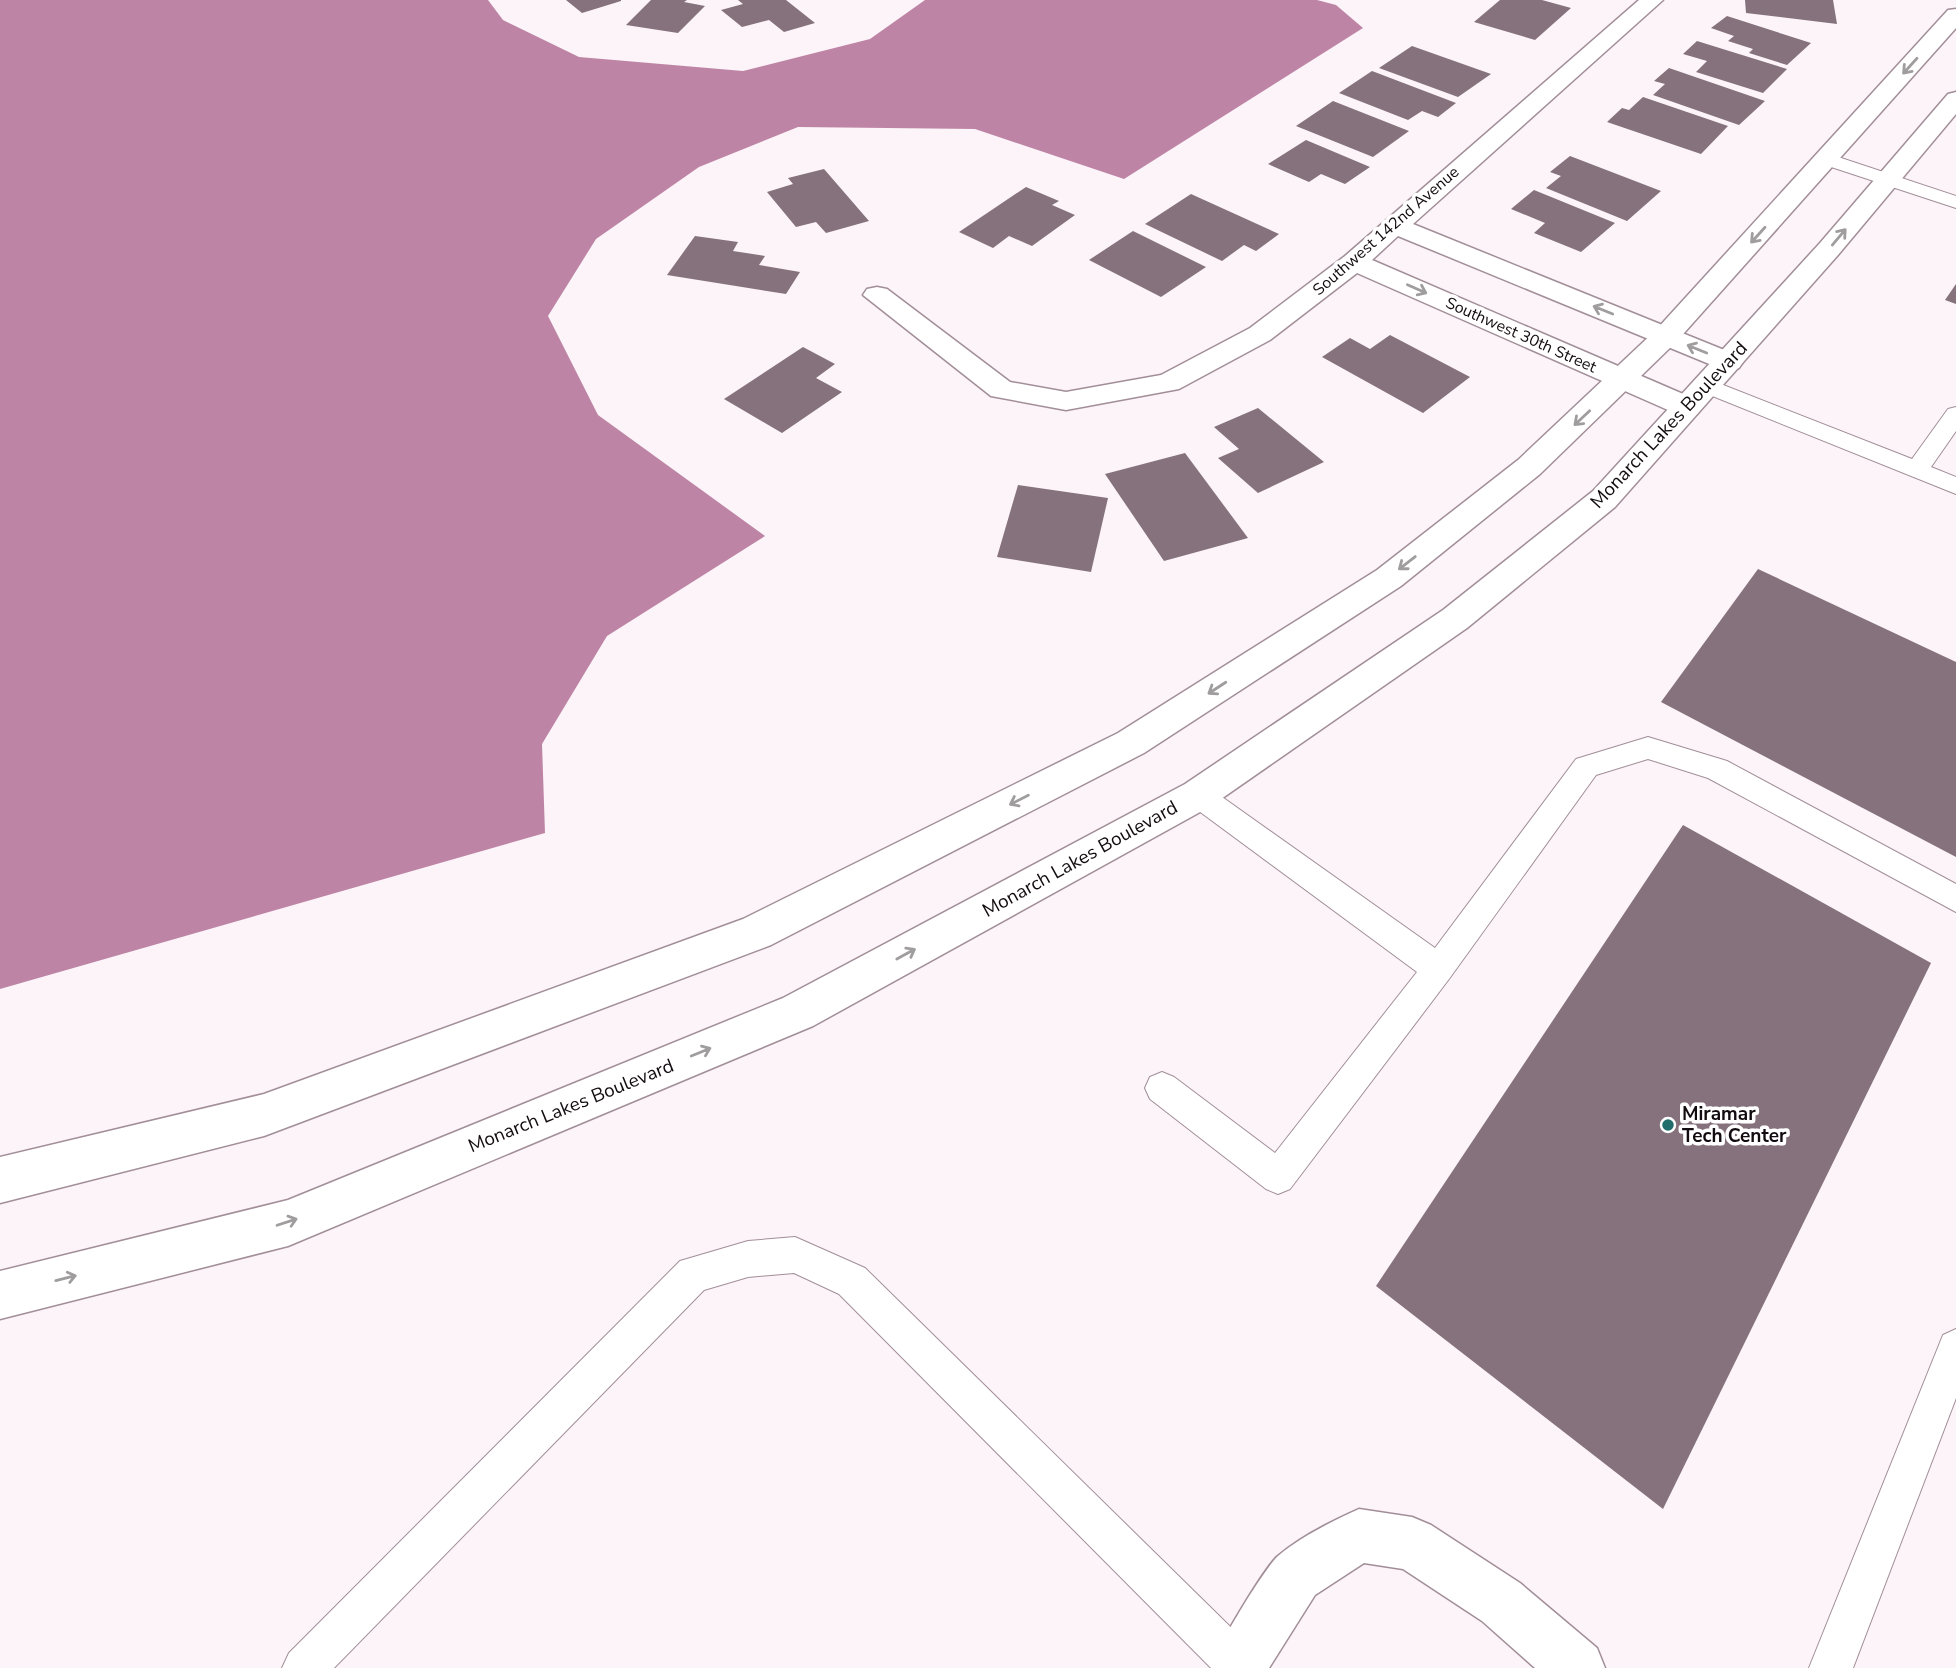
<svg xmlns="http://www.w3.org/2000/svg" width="1956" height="1668" font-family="'Nunito Sans',sans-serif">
  <rect width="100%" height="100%" fill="#fcf4f8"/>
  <polygon fill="#be84a5" points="0,0 488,0 503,20 579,57 743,71 870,39 925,0 1317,0 1336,5 1363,28 1124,179 975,129 798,127 699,167 596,239 548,316 598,415 765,536 607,636 542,744 545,833 0,989"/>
  <g fill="#85727c">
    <polygon points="566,0 621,0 621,1 582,13"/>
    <polygon points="651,0 687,0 684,2 705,6 678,33 626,25"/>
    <polygon points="738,0 786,0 815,23 784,32 769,20 742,27 721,10 743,4"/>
    <polygon points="1500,0 1542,0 1571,8 1535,40 1474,22"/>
    <polygon points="1745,0 1833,0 1837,24 1746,13"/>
    <polygon points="1727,16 1811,43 1787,65 1749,53 1753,49 1728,41 1734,36 1711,28"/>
    <polygon points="1697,41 1787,69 1763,93 1696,72 1707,61 1683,54"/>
    <polygon points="1412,46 1491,74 1458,97 1379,68"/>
    <polygon points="1669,68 1765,101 1739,125 1653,95 1665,84 1654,81"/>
    <polygon points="1372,71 1456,103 1438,117 1422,111 1408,120 1339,93"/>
    <polygon points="1643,97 1728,126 1701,154 1607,122 1622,108 1629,110"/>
    <polygon points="1333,101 1409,131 1373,157 1296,126"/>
    <polygon points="1306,140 1370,167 1345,184 1321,174 1309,182 1268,164"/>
    <polygon points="1570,156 1661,191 1627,221 1546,188 1561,176 1550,172"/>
    <polygon points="824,169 869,221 826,233 816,222 796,227 767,192 793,184 788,178"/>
    <polygon points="1026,187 1059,201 1052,205 1075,215 1032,246 1009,236 993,248 959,232"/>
    <polygon points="1534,190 1615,223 1581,252 1534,233 1545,223 1511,209"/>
    <polygon points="1191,194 1279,234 1256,251 1244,245 1222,261 1145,224"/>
    <polygon points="1133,231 1206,267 1161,297 1089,260"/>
    <polygon points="695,236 738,242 733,251 765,256 759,265 800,272 786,294 667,275"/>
    <polygon points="1956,284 1956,304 1945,300"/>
    <polygon points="1390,335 1470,377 1423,413 1322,357 1350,338 1370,349"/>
    <polygon points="803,347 835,364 816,378 842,392 782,433 724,399"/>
    <polygon points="1258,408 1324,462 1258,493 1218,458 1239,449 1214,427"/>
    <polygon points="1185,453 1248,538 1164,561 1105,474"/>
    <polygon points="1018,485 1108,498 1091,572 997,557"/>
    <polygon points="1758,569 1956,662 1956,857 1661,702"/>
    <polygon points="1683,825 1931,963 1663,1509 1376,1286"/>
  </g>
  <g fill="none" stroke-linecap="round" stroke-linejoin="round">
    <defs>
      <g id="service">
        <polygon points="1826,153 1956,196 1956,208 1819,163 1817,159"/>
        <polygon points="1708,379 1912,459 1948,409 1956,407 1956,431 1931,467 1956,477 1956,494 1700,391 1697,386 1700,381"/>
        <polygon points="1648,737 1727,761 1956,884 1956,912 1708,778 1648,759 1596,775 1449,979 1290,1189 1278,1194 1266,1189 1150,1099 1145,1088 1150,1077 1162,1072 1174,1077 1275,1153 1417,972 1188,803 1183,795 1188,787 1198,783 1208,787 1435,948 1576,759"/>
        <polygon points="795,1237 865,1268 1257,1653 1264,1668 1211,1668 839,1294 794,1273 748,1277 704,1290 334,1668 282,1668 289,1653 680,1261 748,1241"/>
        <polygon points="1956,1329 1956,1398 1853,1668 1809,1668 1943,1335"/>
      </g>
      <g id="minor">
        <polygon points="1639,0 1663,0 1413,224 1739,356 1743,362 1739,368 1729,371 1719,368 1398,236 1372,260 1697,400 1702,407 1697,414 1687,416 1677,414 1357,273 1270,340 1179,389 1066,410 991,396 863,295 867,289 877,287 887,289 1010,382 1066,392 1161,375 1250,328 1345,256"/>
        <path d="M 1359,1509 L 1412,1517 L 1431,1525 L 1520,1583 L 1597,1648 L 1605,1668 L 1535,1668 L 1482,1621 L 1403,1569 L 1364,1563 L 1315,1595 L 1269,1668 L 1212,1668 C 1211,1655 1266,1566 1278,1556 C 1299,1538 1334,1520 1359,1509 Z"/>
      </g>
      <g id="tertiary">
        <polygon points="1956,9 1956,28 1676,342 1540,474 1401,586 1144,753 771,945 264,1136 0,1203 0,1157 264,1094 743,919 1118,733 1377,570 1518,460 1656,330 1948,10"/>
        <polygon points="1956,92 1956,114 1838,255 1615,507 1467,628 1211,806 813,1026 288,1246 0,1319 0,1271 288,1200 783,998 1185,784 1443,610 1593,491 1820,243 1948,94"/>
      </g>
    </defs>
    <use href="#service" stroke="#a28e99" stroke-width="2"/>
    <use href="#minor" stroke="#a28e99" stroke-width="3"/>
    <use href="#tertiary" stroke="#a28e99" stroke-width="3"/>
    <use href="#service" fill="#fff" fill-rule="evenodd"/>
    <use href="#minor" fill="#fff" fill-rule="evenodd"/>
    <use href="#tertiary" fill="#fff" fill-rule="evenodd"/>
  </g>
  <defs><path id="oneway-shaft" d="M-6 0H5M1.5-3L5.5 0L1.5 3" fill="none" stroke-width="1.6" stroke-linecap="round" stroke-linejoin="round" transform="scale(1.75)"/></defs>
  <g stroke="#a09d9f">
    <use href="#oneway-shaft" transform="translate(1910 66) rotate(132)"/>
    <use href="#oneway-shaft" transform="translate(1758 235) rotate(132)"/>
    <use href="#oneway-shaft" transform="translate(1839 237) rotate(-50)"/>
    <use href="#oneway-shaft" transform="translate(1417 289) rotate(24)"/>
    <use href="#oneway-shaft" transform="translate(1603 310) rotate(-158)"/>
    <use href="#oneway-shaft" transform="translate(1697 349) rotate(-158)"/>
    <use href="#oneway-shaft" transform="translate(1582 418) rotate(137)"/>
    <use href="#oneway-shaft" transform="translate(1407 563) rotate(142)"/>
    <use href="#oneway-shaft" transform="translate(1217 688) rotate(147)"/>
    <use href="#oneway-shaft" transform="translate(1019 800) rotate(153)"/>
    <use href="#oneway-shaft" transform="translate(906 954) rotate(-29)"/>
    <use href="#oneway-shaft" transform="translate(701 1052) rotate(-22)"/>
    <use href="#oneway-shaft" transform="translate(287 1222) rotate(-18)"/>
    <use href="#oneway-shaft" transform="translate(66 1278) rotate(-14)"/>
  </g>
  <circle fill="#226e6d" stroke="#fff" stroke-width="2.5" cx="1668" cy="1125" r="7"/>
  <g text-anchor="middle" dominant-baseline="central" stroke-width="7" stroke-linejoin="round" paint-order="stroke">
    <g font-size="16" fill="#120b0f" stroke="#fff">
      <text transform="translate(1386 231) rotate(-41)">Southwest 142nd Avenue</text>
      <text transform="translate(1521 335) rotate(24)">Southwest 30th Street</text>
    </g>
    <g font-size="19" fill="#120b0f" stroke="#fff">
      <text transform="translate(1669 425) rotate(-47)">Monarch Lakes Boulevard</text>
      <text transform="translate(1080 859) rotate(-29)">Monarch Lakes Boulevard</text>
      <text transform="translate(571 1106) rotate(-22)">Monarch Lakes Boulevard</text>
    </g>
    <g font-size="19" font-weight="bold" fill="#120b0f" stroke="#fff" text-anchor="start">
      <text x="1682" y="1114">Miramar<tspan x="1682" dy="22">Tech Center</tspan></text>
    </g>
  </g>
</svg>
